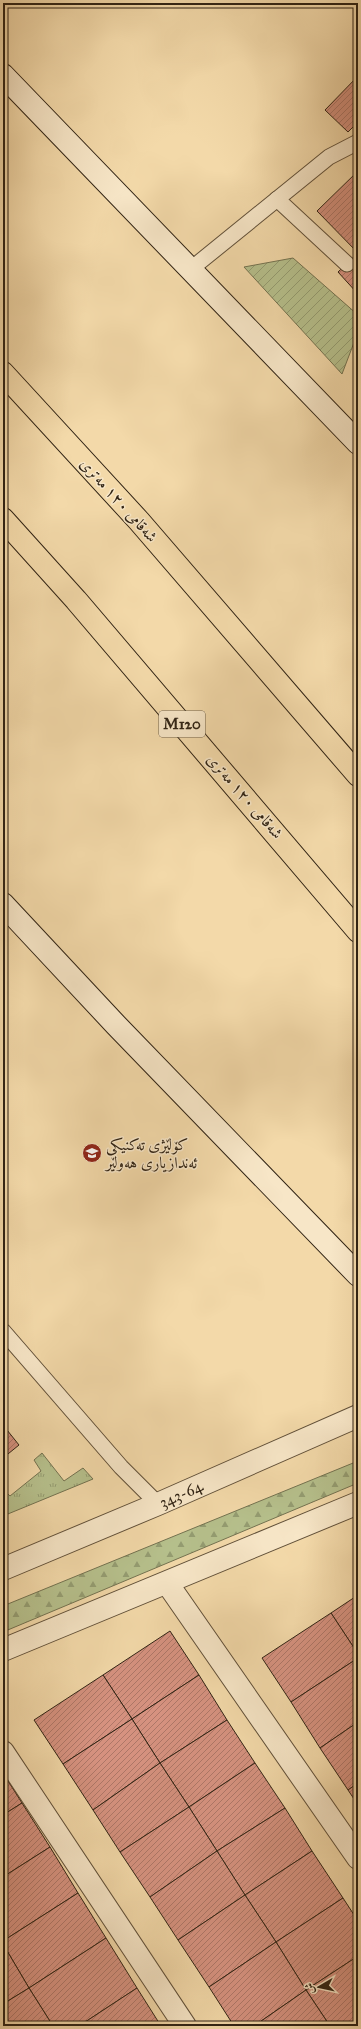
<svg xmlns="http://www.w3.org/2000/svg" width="361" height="2029" font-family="'IM FELL Great Primer',Amiri,serif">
  <defs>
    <pattern id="grass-tufts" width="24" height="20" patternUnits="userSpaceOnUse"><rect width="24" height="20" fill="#b6c08c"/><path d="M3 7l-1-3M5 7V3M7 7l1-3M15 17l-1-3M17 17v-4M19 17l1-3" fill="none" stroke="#949c71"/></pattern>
    <pattern id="forest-firs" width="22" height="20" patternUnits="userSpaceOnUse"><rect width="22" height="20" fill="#b6c08c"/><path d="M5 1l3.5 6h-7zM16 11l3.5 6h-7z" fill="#949c71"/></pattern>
    <pattern id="garden-furrows" width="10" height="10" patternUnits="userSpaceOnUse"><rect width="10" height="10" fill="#b6c08c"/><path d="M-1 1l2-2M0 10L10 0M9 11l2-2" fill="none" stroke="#949c71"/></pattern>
    <pattern id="building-hatch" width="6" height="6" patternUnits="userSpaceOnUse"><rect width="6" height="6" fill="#d69280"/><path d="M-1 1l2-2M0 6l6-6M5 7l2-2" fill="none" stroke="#ae7768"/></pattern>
  </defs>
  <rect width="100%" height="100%" fill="#f3d9a9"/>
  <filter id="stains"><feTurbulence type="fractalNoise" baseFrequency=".005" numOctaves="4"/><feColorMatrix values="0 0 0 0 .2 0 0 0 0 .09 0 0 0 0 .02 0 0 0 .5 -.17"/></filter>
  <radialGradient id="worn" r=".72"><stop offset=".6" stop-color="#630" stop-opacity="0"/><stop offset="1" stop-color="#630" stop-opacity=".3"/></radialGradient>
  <polygon fill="url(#grass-tufts)" stroke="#737250" points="42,1453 64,1481 83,1468 93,1479 3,1516 3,1489 10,1496 41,1471 34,1460"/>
  <polygon fill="url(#forest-firs)" stroke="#737250" points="358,1461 358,1483 3,1632 3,1606"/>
  <polygon fill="url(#garden-furrows)" stroke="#737250" points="293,258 358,315 358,332 342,374 244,267"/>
  <g fill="url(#building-hatch)" stroke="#302314">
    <polygon points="358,76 358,122 348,132 325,110"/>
    <polygon points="358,171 358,253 317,211"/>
    <polygon points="358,253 358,294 338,272"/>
    <polygon points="3,1425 19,1445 3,1458"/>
    <polygon points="358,1595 358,1654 331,1613"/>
    <polygon points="331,1613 358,1654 358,1658 291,1702 262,1658"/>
    <polygon points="170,1631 199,1675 132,1719 103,1675"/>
    <polygon points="358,1658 358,1722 320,1748 291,1702"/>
    <polygon points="103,1675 132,1719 63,1764 34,1720"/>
    <polygon points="199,1675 227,1720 160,1763 132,1719"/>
    <polygon points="132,1719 160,1763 93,1810 63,1764"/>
    <polygon points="227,1720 255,1763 189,1807 160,1763"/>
    <polygon points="358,1722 358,1783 348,1790 320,1748"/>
    <polygon points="160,1763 189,1807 120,1852 93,1810"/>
    <polygon points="255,1763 285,1808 217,1851 189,1807"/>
    <polygon points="3,1773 22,1803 3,1815"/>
    <polygon points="358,1783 358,1805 348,1790"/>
    <polygon points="22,1803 50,1847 3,1877 3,1815"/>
    <polygon points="189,1807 217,1851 150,1897 120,1852"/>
    <polygon points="285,1808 312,1851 245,1895 217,1851"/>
    <polygon points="50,1847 78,1893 3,1941 3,1877"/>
    <polygon points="217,1851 245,1895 178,1940 150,1897"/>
    <polygon points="312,1851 343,1898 276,1942 245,1895"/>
    <polygon points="78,1893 106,1938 29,1988 3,1944 3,1941"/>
    <polygon points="245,1895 276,1942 209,1987 178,1940"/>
    <polygon points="343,1898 358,1921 358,1956 306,1990 276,1942"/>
    <polygon points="106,1938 137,1988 79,2026 53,2026 29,1988"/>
    <polygon points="276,1942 306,1990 254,2026 234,2026 209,1987"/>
    <polygon points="3,1944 29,1988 3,2004"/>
    <polygon points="358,1956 358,2024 355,2026 330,2026 306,1990"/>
    <polygon points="29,1988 53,2026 3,2026 3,2004"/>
    <polygon points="137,1988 161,2026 79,2026"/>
    <polygon points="306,1990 330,2026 254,2026"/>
  </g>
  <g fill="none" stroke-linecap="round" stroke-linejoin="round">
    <defs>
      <g id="lane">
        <polyline points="277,199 347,264"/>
        <polyline points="191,269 329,157 358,142"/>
        <polyline points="3,1331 121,1467 158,1504"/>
      </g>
      <g id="street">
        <polyline points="3,1569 158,1504 358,1416"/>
        <polyline points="167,1583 358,1858"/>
        <polyline points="3,1650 358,1503"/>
        <polyline points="3,1752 185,2026"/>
      </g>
      <g id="secondary">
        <polyline points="3,75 358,443"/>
        <polyline points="3,904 116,1025 358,1275"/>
      </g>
      <g id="highway">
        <polyline points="3,373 139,521 358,775"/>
        <polyline points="3,519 76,600 358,931"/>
      </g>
    </defs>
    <use href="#lane" stroke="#615039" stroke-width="17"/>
    <use href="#street" stroke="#615039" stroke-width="24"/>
    <use href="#secondary" stroke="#302314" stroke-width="24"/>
    <use href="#highway" stroke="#302314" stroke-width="24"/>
    <use href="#lane" stroke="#f7e6c7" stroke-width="15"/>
    <use href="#street" stroke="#f7e6c7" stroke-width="22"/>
    <use href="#secondary" stroke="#f7e6c7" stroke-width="22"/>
    <use href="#highway" stroke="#f3d9a9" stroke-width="22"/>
  </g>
  <defs>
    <symbol id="university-disc" viewBox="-11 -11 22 22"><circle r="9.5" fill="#8f2418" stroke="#f7e6c7"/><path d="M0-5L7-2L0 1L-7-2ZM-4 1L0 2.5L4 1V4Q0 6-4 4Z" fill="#fff"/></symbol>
  </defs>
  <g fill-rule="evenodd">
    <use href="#university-disc" x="81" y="1142" width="22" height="22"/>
  </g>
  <g text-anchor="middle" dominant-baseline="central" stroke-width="3" stroke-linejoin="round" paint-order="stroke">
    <rect fill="#f7e6c7" stroke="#6c5e4a" stroke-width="1" x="159" y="711" width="46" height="26" rx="3"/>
    <g font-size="15" font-weight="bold" fill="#302314">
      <text x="182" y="724">M120</text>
    </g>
    <g font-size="16" fill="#302314" stroke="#f7e6c7">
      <text transform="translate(119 500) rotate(48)">شەقامی ١٢٠ مەتری</text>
      <text transform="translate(245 796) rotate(49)">شەقامی ١٢٠ مەتری</text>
      <text transform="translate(181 1494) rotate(-24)">343-64</text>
    </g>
    <g font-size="16" fill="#302314" stroke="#f7e6c7" text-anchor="start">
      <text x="106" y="1144">کۆلێژی تەکنیکی<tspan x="106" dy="18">ئەندازیاری هەولێر</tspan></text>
    </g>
  </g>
  <rect width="361" height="2029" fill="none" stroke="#f3d9a9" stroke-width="16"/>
  <rect x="4" y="4" width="353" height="2021" fill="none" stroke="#302314" stroke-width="2"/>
  <rect x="8" y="8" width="345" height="2013" fill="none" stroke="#302314"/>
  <g transform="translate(319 1987) rotate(261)" stroke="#f7e6c7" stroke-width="3" paint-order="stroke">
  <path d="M0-3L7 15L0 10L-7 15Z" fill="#302314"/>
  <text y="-6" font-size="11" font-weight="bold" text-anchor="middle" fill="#302314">ش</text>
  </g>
  <rect width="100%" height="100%" filter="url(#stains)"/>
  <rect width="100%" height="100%" fill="url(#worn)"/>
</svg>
